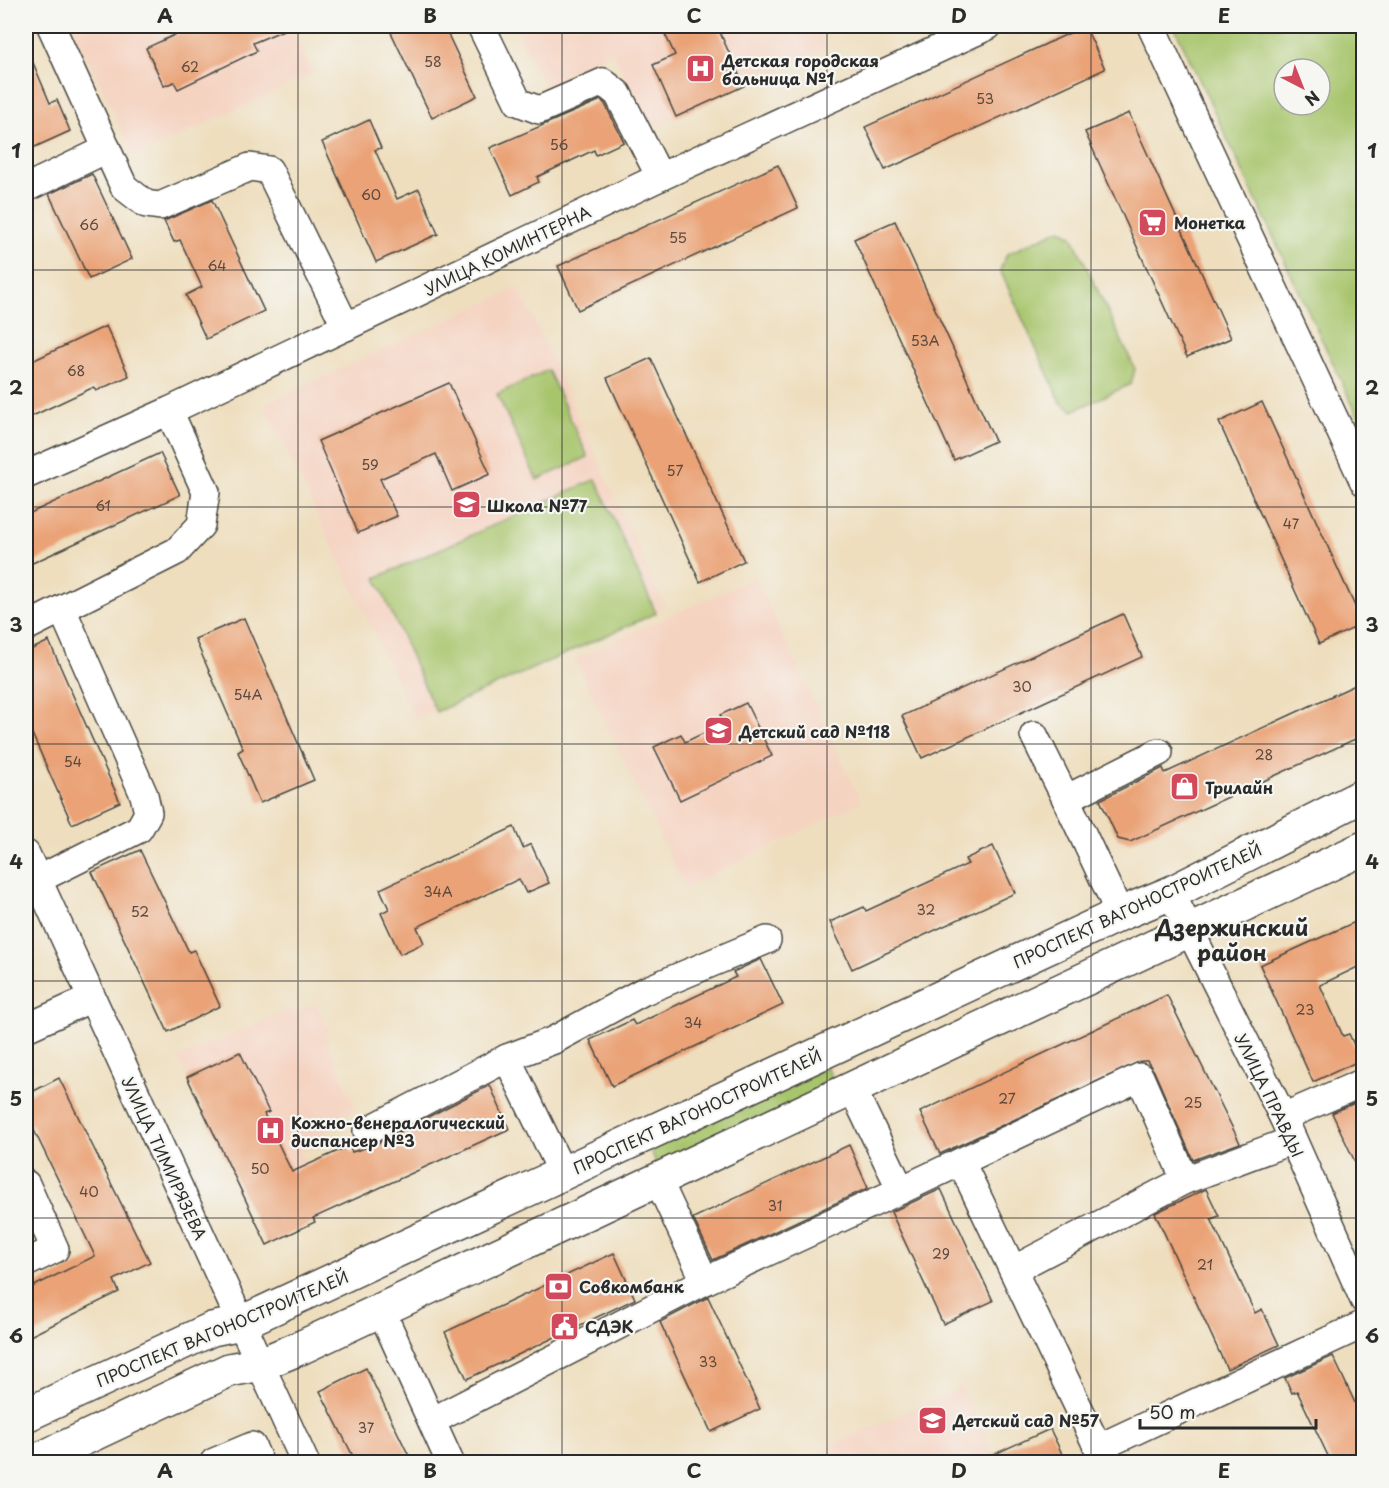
<svg xmlns="http://www.w3.org/2000/svg" width="1389" height="1488" font-family="'Playpen Sans',sans-serif">
  <rect width="100%" height="100%" fill="#f6f6f2"/>
  <filter id="ink" filterUnits="userSpaceOnUse"><feTurbulence type="fractalNoise" baseFrequency=".0167" numOctaves="2"/><feDisplacementMap in="SourceGraphic" scale="12" xChannelSelector="R" yChannelSelector="G"/><feConvolveMatrix kernelMatrix="1 2 1 2 8 2 1 2 1" color-interpolation-filters="sRGB"/></filter>
  <filter id="wash" filterUnits="userSpaceOnUse"><feTurbulence type="fractalNoise" baseFrequency=".008" numOctaves="4" result="noise"/><feDisplacementMap in="SourceGraphic" scale="24" xChannelSelector="R" yChannelSelector="G"/><feGaussianBlur stdDeviation="1.35" result="paint"/><feColorMatrix in="noise" values="0 0 0 0 0 0 0 0 0 0 0 0 0 0 0 0 0 1.4 0 .05"/><feComposite in="paint" operator="in"/></filter>
  <g filter="url(#wash)">
    <rect width="100%" height="100%" fill="#eedebe"/>
    <g fill="#f5d3c1">
      <polygon points="71,26 291,26 312,74 135,157"/>
      <polygon points="515,26 817,26 827,48 652,129 613,53 544,86"/>
      <polygon points="519,287 665,607 415,719 264,404"/>
      <polygon points="755,577 861,802 685,888 575,659"/>
      <polygon points="316,1003 330,1031 324,1034 357,1112 342,1115 311,1147 300,1153 329,1216 267,1245 178,1058 290,1008 292,1012"/>
      <polygon points="961,1387 997,1462 817,1462 813,1454"/>
    </g>
    <g fill="#a7c56c" stroke="#69784c" stroke-width="1.5" fill-rule="evenodd">
      <path d="M 1174,26 L 1363,26 L 1363,427 ZM 1284,69 L 1320,69 L 1320,105 L 1284,105 Z"/>
      <polygon points="1060,229 1072,236 1135,369 1131,384 1073,411 1061,403 1000,270 1007,254"/>
      <polygon points="548,370 588,457 537,480 497,394"/>
      <polygon points="596,479 656,613 436,712 376,578"/>
      <polygon points="827,1067 835,1085 658,1167 650,1149"/>
    </g>
    <g id="blocks">
      <g fill="#eaa276">
        <polygon points="194,26 293,26 253,43 257,51 178,89 174,82 164,86 146,48"/>
        <polygon points="388,26 444,26 477,96 432,118"/>
        <polygon points="661,26 717,26 744,86 676,117 653,65 675,55"/>
        <polygon points="1085,26 1105,69 885,170 865,127"/>
        <polygon points="26,46 50,103 57,100 70,131 26,151"/>
        <polygon points="601,100 605,104 624,142 596,155 594,150 537,177 539,182 512,195 490,148"/>
        <polygon points="1129,113 1231,338 1187,357 1085,132"/>
        <polygon points="369,120 381,148 375,150 397,199 419,189 438,234 376,262 322,142"/>
        <polygon points="778,165 798,208 578,310 558,266"/>
        <polygon points="92,174 132,259 89,279 49,194"/>
        <polygon points="212,200 264,311 206,339 186,295 202,287 180,240 174,242 164,221"/>
        <polygon points="895,221 995,441 954,460 854,239"/>
        <polygon points="106,326 129,376 96,391 94,387 26,419 26,364"/>
        <polygon points="651,358 744,561 700,582 607,378"/>
        <polygon points="449,383 490,474 452,491 436,454 380,479 397,516 358,533 318,441"/>
        <polygon points="1262,402 1363,624 1319,644 1219,422"/>
        <polygon points="160,453 180,495 26,566 26,515"/>
        <polygon points="1123,614 1142,657 922,758 902,716"/>
        <polygon points="244,618 314,780 260,803 238,752 243,749 195,639"/>
        <polygon points="49,641 120,802 72,824 26,720 26,652"/>
        <polygon points="1364,681 1364,735 1130,842 1118,839 1100,800 1163,768 1165,773"/>
        <polygon points="746,703 772,756 680,800 654,747 681,734 685,742 725,723 720,715"/>
        <polygon points="514,827 523,848 531,844 549,883 526,893 519,879 417,927 424,943 400,954 381,913 389,909 380,889"/>
        <polygon points="993,846 1015,893 852,969 830,922 864,907 866,911 968,864 965,859"/>
        <polygon points="140,850 189,952 194,950 220,1006 168,1032 92,872"/>
        <polygon points="1364,918 1364,964 1320,985 1343,1036 1349,1034 1361,1060 1313,1082 1260,965"/>
        <polygon points="761,959 783,1005 612,1086 590,1040 632,1020 635,1025 736,977 733,972"/>
        <polygon points="1167,995 1240,1143 1193,1160 1154,1071 1147,1061 1141,1061 940,1154 920,1112"/>
        <polygon points="240,1052 269,1112 264,1114 292,1172 349,1146 352,1152 374,1145 490,1085 509,1129 313,1218 315,1222 267,1245 187,1077"/>
        <polygon points="59,1078 150,1262 114,1280 119,1292 26,1338 26,1290 95,1256 31,1124 26,1127 26,1095"/>
        <polygon points="1364,1099 1364,1181 1332,1113"/>
        <polygon points="849,1145 868,1188 713,1260 693,1218"/>
        <polygon points="941,1189 993,1301 943,1324 891,1212"/>
        <polygon points="1206,1189 1219,1216 1211,1219 1255,1313 1262,1309 1279,1345 1227,1369 1155,1213"/>
        <polygon points="614,1253 635,1299 467,1379 445,1332"/>
        <polygon points="708,1297 760,1409 711,1432 660,1322"/>
        <polygon points="1333,1356 1364,1422 1364,1462 1331,1462 1297,1391 1292,1393 1285,1378"/>
        <polygon points="366,1368 412,1462 356,1462 320,1391"/>
        <polygon points="1050,1429 1066,1462 977,1462"/>
      </g>
    </g>
  </g>
  <g filter="url(#ink)">
    <use href="#blocks" fill-opacity="0" stroke="#484641" stroke-width="1.5"/>
    <g fill="none" stroke-linecap="round" stroke-linejoin="round">
      <defs>
        <g id="minor">
          <polyline points="51,26 124,187 146,204 160,206 250,167 269,170 346,327"/>
          <polyline points="481,26 518,102 539,110 603,82 618,94 660,177"/>
          <polyline points="1151,26 1364,482"/>
          <polyline points="26,188 107,149"/>
          <polyline points="26,475 169,411 660,177 988,26"/>
          <polyline points="26,627 177,551 201,525 206,492 169,411"/>
          <polyline points="1034,735 1066,799"/>
          <polyline points="26,854 305,1462"/>
          <polyline points="37,880 139,829 148,813 144,795 62,609"/>
          <polyline points="1171,893 1283,1117 1364,1300"/>
          <polyline points="1120,914 1066,799 1159,752"/>
          <polyline points="26,1028 92,998"/>
          <polyline points="507,1058 563,1174"/>
          <polyline points="852,1088 901,1190 1140,1077 1185,1180 1293,1140"/>
          <polyline points="1283,1117 1364,1082"/>
          <polyline points="367,1131 507,1058 554,1040 642,992 767,940"/>
          <polyline points="961,1162 1098,1448 1364,1324"/>
          <polyline points="26,1184 55,1249 26,1263"/>
          <polyline points="1013,1270 1185,1180"/>
          <polyline points="705,1281 901,1190"/>
          <polyline points="380,1308 450,1462"/>
          <polyline points="432,1421 705,1281 658,1180"/>
          <polyline points="214,1462 252,1446 259,1462"/>
        </g>
        <g id="major">
          <polyline points="26,1415 212,1329 241,1323 1120,914 1171,893 1364,795"/>
          <polyline points="34,1462 229,1370 261,1364 302,1347 1364,848"/>
        </g>
      </defs>
      <use href="#minor" stroke="#484641" stroke-width="30"/>
      <use href="#major" stroke="#484641" stroke-width="36"/>
      <use href="#minor" stroke="#fff" stroke-width="27"/>
      <use href="#major" stroke="#fff" stroke-width="33"/>
    </g>
  </g>
  <path fill="none" stroke="#2b2b2b" stroke-width="1.5" stroke-opacity="0.55" d="M 298,26 L 298,1462M 562,26 L 562,1462M 827,26 L 827,1462M 1091,26 L 1091,1462M 26,270 L 1364,270M 26,507 L 1364,507M 26,744 L 1364,744M 26,981 L 1364,981M 26,1218 L 1364,1218"/>
  <defs>
    <symbol id="hospital-square" viewBox="-11 -11 22 22"><rect x="-9" y="-9" width="18" height="18" rx="4" fill="#d1495b" stroke="#f6f6f2"/><path d="M-5-5h3v3.5h4V-5h3V5h-3V1.5h-4V5h-3Z" fill="#fff"/></symbol>
    <symbol id="supermarket-square" viewBox="-11 -11 22 22"><rect x="-9" y="-9" width="18" height="18" rx="4" fill="#d1495b" stroke="#f6f6f2"/><path d="M-6-5.5h2.5l.6 2H6L4.5 2H-2.5L-4.4-4H-6ZM-1.5 3.2a1.3 1.3 0 1 0 .1 0ZM3 3.2a1.3 1.3 0 1 0 .1 0Z" fill="#fff"/></symbol>
    <symbol id="school-square" viewBox="-11 -11 22 22"><rect x="-9" y="-9" width="18" height="18" rx="4" fill="#d1495b" stroke="#f6f6f2"/><path d="M0-5L7-2L0 1L-7-2ZM-4 1L0 2.5L4 1V4Q0 6-4 4Z" fill="#fff"/></symbol>
    <symbol id="shop-square" viewBox="-11 -11 22 22"><rect x="-9" y="-9" width="18" height="18" rx="4" fill="#d1495b" stroke="#f6f6f2"/><path d="M-5-2.5h2.3a2.7 3.5 0 0 1 5.4 0H5L5.5 6h-11ZM-1.5-2.5h3a1.5 2.3 0 0 0-3 0Z" fill="#fff"/></symbol>
    <symbol id="bank-square" viewBox="-11 -11 22 22"><rect x="-9" y="-9" width="18" height="18" rx="4" fill="#d1495b" stroke="#f6f6f2"/><path d="M-6-4H6V4H-6ZM0-2.3a2.3 2.3 0 1 0 0 4.6a2.3 2.3 0 1 0 0-4.6Z" fill="#fff"/></symbol>
    <symbol id="civic-square" viewBox="-11 -11 22 22"><rect x="-9" y="-9" width="18" height="18" rx="4" fill="#d1495b" stroke="#f6f6f2"/><path d="M-.6-6.5H3V-4.5H.6V-3L4-1V1h2V6H-6V1h2V-1L-.6-3ZM-1.2 2.5V6h2.4V2.5Z" fill="#fff"/></symbol>
  </defs>
  <g fill-rule="evenodd">
    <use href="#hospital-square" x="684" y="52" width="33" height="33"/>
    <use href="#supermarket-square" x="1136" y="206" width="33" height="33"/>
    <use href="#school-square" x="450" y="488" width="33" height="33"/>
    <use href="#school-square" x="702" y="714" width="33" height="33"/>
    <use href="#shop-square" x="1168" y="770" width="33" height="33"/>
    <use href="#hospital-square" x="254" y="1114" width="33" height="33"/>
    <use href="#bank-square" x="542" y="1270" width="33" height="33"/>
    <use href="#civic-square" x="548" y="1310" width="33" height="33"/>
    <use href="#school-square" x="916" y="1404" width="33" height="33"/>
  </g>
  <g text-anchor="middle" dominant-baseline="central" stroke-width="4.5" stroke-linejoin="round" paint-order="stroke">
    <g font-size="14" fill="#5b493e">
      <text x="433" y="61">58</text>
      <text x="190" y="66">62</text>
      <text x="985" y="98">53</text>
      <text x="559" y="144">56</text>
      <text x="371" y="194">60</text>
      <text x="89" y="224">66</text>
      <text x="678" y="237">55</text>
      <text x="217" y="265">64</text>
      <text x="925" y="340">53А</text>
      <text x="76" y="370">68</text>
      <text x="370" y="464">59</text>
      <text x="675" y="470">57</text>
      <text x="103" y="505">61</text>
      <text x="1291" y="523">47</text>
      <text x="1022" y="686">30</text>
      <text x="248" y="694">54А</text>
      <text x="1264" y="754">28</text>
      <text x="73" y="761">54</text>
      <text x="438" y="891">34А</text>
      <text x="926" y="909">32</text>
      <text x="140" y="911">52</text>
      <text x="1305" y="1009">23</text>
      <text x="693" y="1022">34</text>
      <text x="1007" y="1098">27</text>
      <text x="1193" y="1102">25</text>
      <text x="260" y="1168">50</text>
      <text x="89" y="1191">40</text>
      <text x="775" y="1205">31</text>
      <text x="941" y="1253">29</text>
      <text x="1205" y="1264">21</text>
      <text x="708" y="1361">33</text>
      <text x="366" y="1427">37</text>
    </g>
    <g font-size="16" font-weight="bold" fill="#2b2b2b" stroke="#f6f6f2" text-anchor="start">
      <text x="722" y="60">Детская городская<tspan x="722" dy="18">больница №1</tspan></text>
      <text x="1174" y="222">Монетка</text>
      <text x="487" y="505">Школа №77</text>
      <text x="739" y="731">Детский сад №118</text>
      <text x="1205" y="787">Трилайн</text>
      <text x="291" y="1122">Кожно-венералогический<tspan x="291" dy="18">диспансер №3</tspan></text>
      <text x="579" y="1286">Совкомбанк</text>
      <text x="585" y="1326">СДЭК</text>
      <text x="953" y="1420">Детский сад №57</text>
    </g>
    <g font-size="16" fill="#2b2b2b" stroke="#f6f6f2">
      <text transform="translate(507 250) rotate(-26)">УЛИЦА КОМИНТЕРНА</text>
      <text transform="translate(1137 905) rotate(-25)">ПРОСПЕКТ ВАГОНОСТРОИТЕЛЕЙ</text>
      <text transform="translate(1270 1095) rotate(64)">УЛИЦА ПРАВДЫ</text>
      <text transform="translate(697 1111) rotate(-25)">ПРОСПЕКТ ВАГОНОСТРОИТЕЛЕЙ</text>
      <text transform="translate(165 1158) rotate(65)">УЛИЦА ТИМИРЯЗЕВА</text>
      <text transform="translate(222 1328) rotate(-23)">ПРОСПЕКТ ВАГОНОСТРОИТЕЛЕЙ</text>
    </g>
    <g font-size="22" font-weight="bold" fill="#2b2b2b" stroke="#f6f6f2">
      <text x="1232" y="926">Дзержинский<tspan x="1232" dy="25">район</tspan></text>
    </g>
  </g>
  <rect width="1389" height="1488" fill="none" stroke="#f6f6f2" stroke-width="66"/>
  <g transform="translate(1302 87) rotate(138)"><circle r="28" fill="#f6f6f2" stroke="#a5a5a2" stroke-width="1.5"/>
  <path d="M0-4.5L10 22L0 15L-10 22Z" fill="#d1495b"/>
  <text y="-9" font-size="16" font-weight="bold" text-anchor="middle" fill="#2b2b2b">N</text>
  </g>
  <path d="M1140 1419v9h176v-9" fill="none" stroke="#2b2b2b" stroke-width="3"/>
  <text x="1149" y="1419" font-size="18" fill="#2b2b2b" stroke="#f6f6f2" stroke-width="4.5" paint-order="stroke">50 m</text>
  <rect x="33" y="33" width="1323" height="1422" fill="none" stroke="#2b2b2b" stroke-width="2"/>
  <g font-size="20" text-anchor="middle" font-weight="bold" fill="#2b2b2b">
    <text x="165" y="23">A</text>
    <text x="430" y="23">B</text>
    <text x="694" y="23">C</text>
    <text x="959" y="23">D</text>
    <text x="1224" y="23">E</text>
    <text x="16" y="158">1</text>
    <text x="1372" y="158">1</text>
    <text x="16" y="395">2</text>
    <text x="1372" y="395">2</text>
    <text x="16" y="632">3</text>
    <text x="1372" y="632">3</text>
    <text x="16" y="869">4</text>
    <text x="1372" y="869">4</text>
    <text x="16" y="1106">5</text>
    <text x="1372" y="1106">5</text>
    <text x="16" y="1343">6</text>
    <text x="1372" y="1343">6</text>
    <text x="165" y="1478">A</text>
    <text x="430" y="1478">B</text>
    <text x="694" y="1478">C</text>
    <text x="959" y="1478">D</text>
    <text x="1224" y="1478">E</text>
  </g>
</svg>
